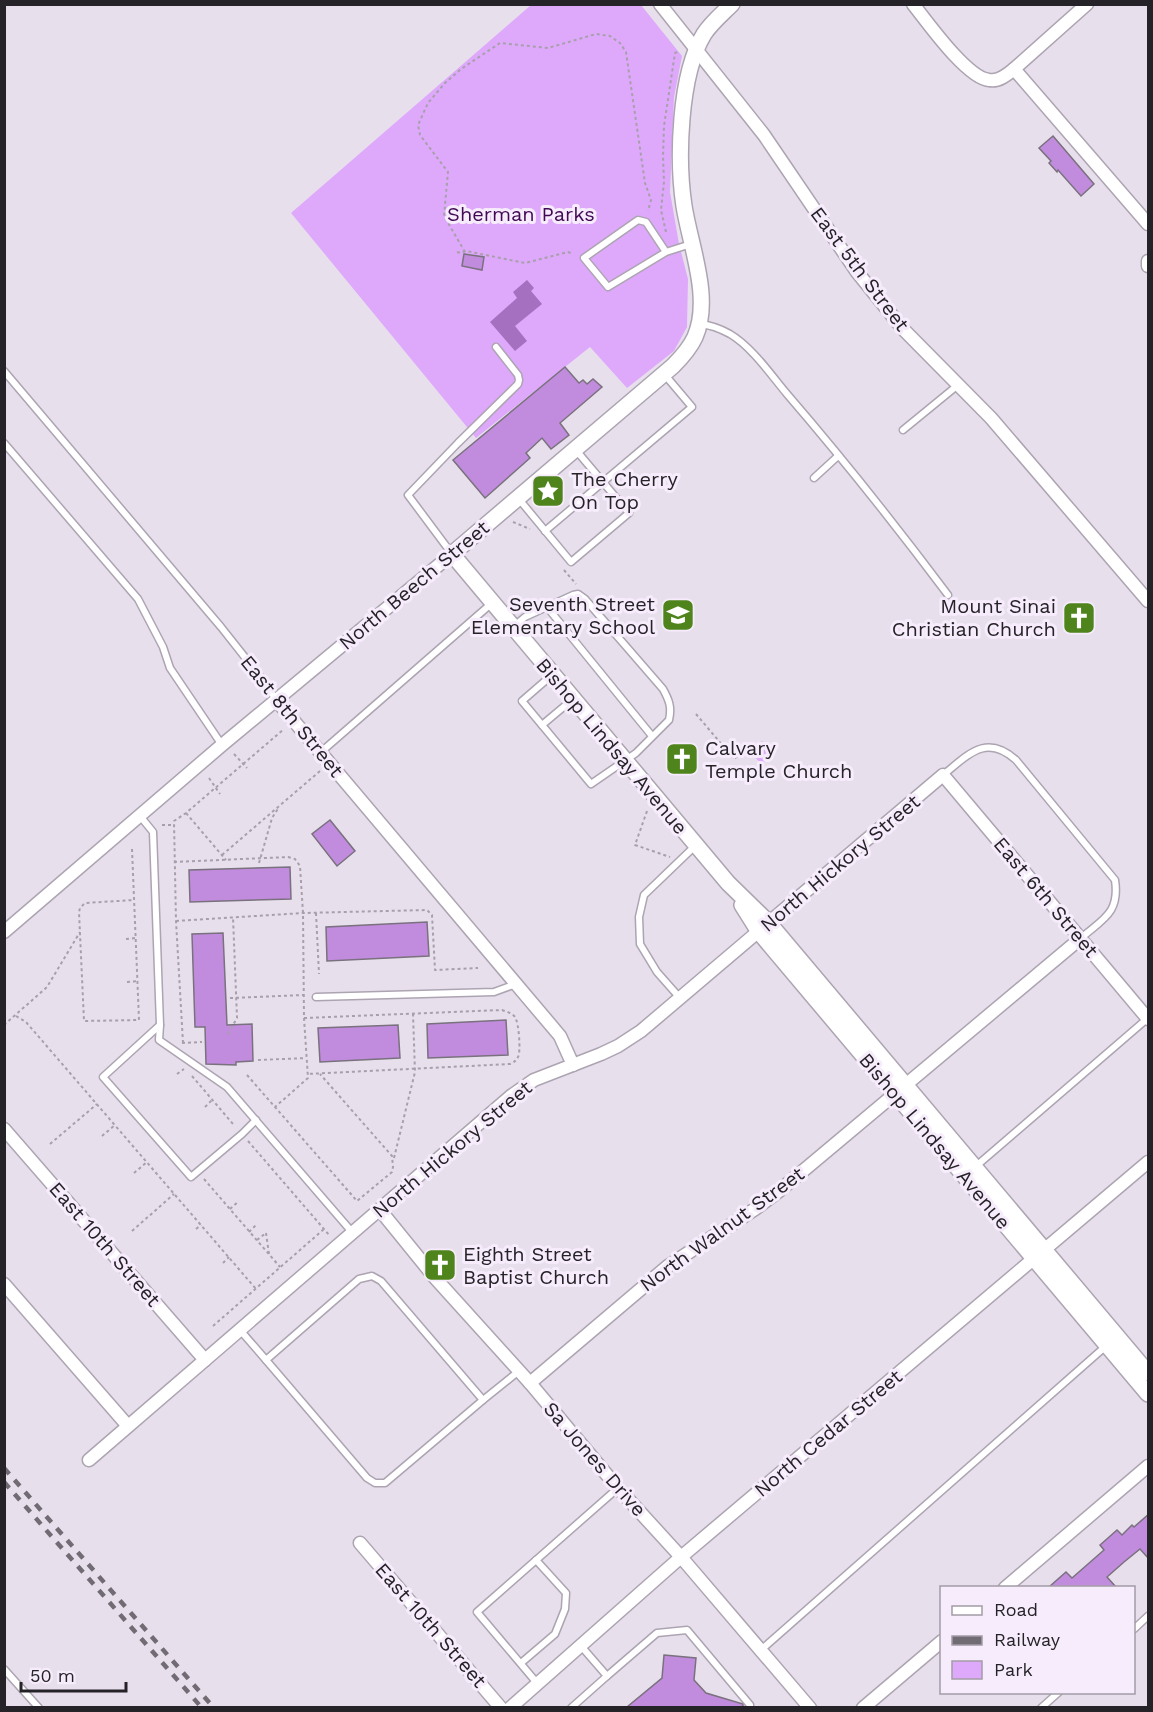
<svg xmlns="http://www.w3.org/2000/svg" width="1153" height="1712" font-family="'Work Sans',sans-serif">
  <rect width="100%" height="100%" fill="#e8dfed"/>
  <g fill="#dea8fb">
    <polygon points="531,5 641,5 682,56 674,97 670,192 679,244 688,279 687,327 674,351 627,388 590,347 476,438 291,213"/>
    <polygon points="762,741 773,755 761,764 750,751"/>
  </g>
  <polygon fill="#a470bf" points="527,280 534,288 531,291 542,304 515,326 527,341 515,351 490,322 517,298 513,292"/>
  <g fill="#c28cde" stroke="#79717d" stroke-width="1.5">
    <polygon points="1053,136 1094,184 1081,196 1058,170 1057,172 1049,163 1051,161 1039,148"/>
    <polygon points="464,254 484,257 482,270 462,266"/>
    <polygon points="565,367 579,383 583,380 587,384 593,379 602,387 560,423 569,435 551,449 542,438 526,453 530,458 485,498 453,460"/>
    <polygon points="330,820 355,851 337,866 312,834"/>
    <polygon points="290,867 291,899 190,902 189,870"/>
    <polygon points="427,922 429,956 327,961 326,927"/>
    <polygon points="223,933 227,1025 252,1024 253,1061 236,1062 236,1065 206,1064 205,1027 195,1027 192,934"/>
    <polygon points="506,1020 508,1055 428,1058 427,1024"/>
    <polygon points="398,1025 400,1058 320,1062 318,1028"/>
    <polygon points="1149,1514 1149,1559 1140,1549 1124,1562 1107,1577 1116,1587 1049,1587 1066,1572 1072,1578 1104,1550 1100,1545 1108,1538 1117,1530 1122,1535 1132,1525 1134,1527"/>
    <polygon points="664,1655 696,1658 694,1680 706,1693 743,1704 743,1707 627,1707 662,1678"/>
  </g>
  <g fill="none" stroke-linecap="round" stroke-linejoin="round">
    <defs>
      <g id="service">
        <polyline points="666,252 646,222 638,220 584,258 608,287 666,252 691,244"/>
        <path d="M 700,324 C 710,325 721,329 730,334 C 752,347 771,375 787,394 C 843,459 897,527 948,595"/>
        <polyline points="4,371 221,627 266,684 276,700"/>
        <polyline points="903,430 958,385"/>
        <polyline points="4,443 138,599 163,647 170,668 222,745"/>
        <polyline points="814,478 838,456"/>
        <polyline points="518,498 571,562 629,513 575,449"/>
        <polyline points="545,531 692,407 665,375"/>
        <polyline points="452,554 408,495 458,443 518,384 519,380 518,375 496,347"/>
        <polyline points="547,607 652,736"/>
        <path d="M 513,627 L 525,617 L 573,595 L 578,594 L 585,599 L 663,689 C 669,700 672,707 669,720 L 636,753 L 591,784 L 522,701 L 552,675"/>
        <polyline points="542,725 573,699"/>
        <polyline points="321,752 492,603"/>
        <path d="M 943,775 C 968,755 986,733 1016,760 L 1115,880 C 1120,913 1103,919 1081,938"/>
        <polyline points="140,816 153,832 160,1025 159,1040 227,1087 352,1232"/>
        <polyline points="316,997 494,992 516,984"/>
        <polyline points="680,998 657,972 640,944 639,917 644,895 695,846"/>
        <polyline points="160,1025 103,1077 191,1177 242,1134 256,1120"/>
        <polyline points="975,1167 1148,1018"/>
        <polyline points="240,1330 266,1360 359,1279 372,1276 381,1281 483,1400 519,1371"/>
        <polyline points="266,1360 367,1478 375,1483 385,1483 483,1400"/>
        <polyline points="1134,1629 1148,1616"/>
        <polyline points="761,1650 1106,1346"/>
        <polyline points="521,1663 555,1634 565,1609 566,1593 536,1560"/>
        <polyline points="4,1669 39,1708"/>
        <polyline points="607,1676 657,1633 687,1630 750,1705 750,1708"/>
        <polyline points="537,1683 477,1612 618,1488"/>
        <polyline points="571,1708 607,1676 581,1646"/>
        <polyline points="1041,1708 1059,1692"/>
      </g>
      <g id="minor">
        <polyline points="660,4 764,135 857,272 903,329 991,418 1148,601"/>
        <path d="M 913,4 C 928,23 967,78 989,80 C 998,82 1007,75 1014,69 L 1087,4"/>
        <polyline points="1014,69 1148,224"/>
        <polyline points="1148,261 1148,266"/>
        <polyline points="277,701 560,1036 573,1065"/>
        <polyline points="4,932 222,745 452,554"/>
        <polyline points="4,1129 205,1360"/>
        <polyline points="380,1210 436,1279 530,1383 618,1488 681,1557 810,1708"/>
        <polyline points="4,1284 128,1426"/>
        <polyline points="530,1383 668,1266 755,1209 779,1191 1081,938"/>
        <polyline points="89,1460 511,1096 534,1080 601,1054 618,1046 641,1031 943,775 1148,1019"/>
        <polyline points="360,1543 501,1708"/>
        <polyline points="1005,1588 1148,1466"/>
        <polyline points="510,1708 681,1557 1148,1162"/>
        <polyline points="863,1708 942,1641"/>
      </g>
      <g id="tertiary">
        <path d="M 732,4 C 722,14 711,23 704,34 C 679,75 677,160 684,206 C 690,245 712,298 695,337 C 690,348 682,357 673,366 L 452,554 L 728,883 L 769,923 L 1148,1373"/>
        <polyline points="742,905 759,932 1148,1394"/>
      </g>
    </defs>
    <use href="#service" stroke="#ada4b2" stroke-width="9"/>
    <use href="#minor" stroke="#ada4b2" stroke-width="15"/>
    <use href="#tertiary" stroke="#ada4b2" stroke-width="18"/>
    <g stroke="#a7a0ab" stroke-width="2" stroke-dasharray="3 3" stroke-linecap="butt">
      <polyline points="666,232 661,210 664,182 663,156 664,126 675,53 680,51"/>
      <polyline points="457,252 461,253 466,251 525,263 568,252 573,254"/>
      <polyline points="465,252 444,216 448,172 420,135 418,125 428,103 445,83 461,69 500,43 548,48 596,34 610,36 620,43 626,52 645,183 651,200 648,211"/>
      <polyline points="513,522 530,529"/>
      <polyline points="564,570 576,584"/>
      <polyline points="696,714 734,759 745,750"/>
      <polyline points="234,754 247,768"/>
      <polyline points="209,778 220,794"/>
      <polyline points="647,811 635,845 670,857"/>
      <polyline points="186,813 226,860"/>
      <polyline points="162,825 174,825"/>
      <polyline points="132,849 139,1020 84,1021 79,912 80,908 85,903 134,900"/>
      <polyline points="222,855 320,771"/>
      <polyline points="174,862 288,857 295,859 300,866 303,913 304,1018 308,1078 275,1107"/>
      <polyline points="259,863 272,818 279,807"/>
      <polyline points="316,913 319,974"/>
      <polyline points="176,921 303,913 427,910 432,915 435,970 478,968"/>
      <polyline points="126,939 136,938"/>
      <polyline points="127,982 138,981"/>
      <polyline points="230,998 304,995"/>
      <polyline points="16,1016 26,1022 256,1289"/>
      <path d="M 304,1018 L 502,1010 C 507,1012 512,1013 515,1017 C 519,1023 521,1052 518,1057 C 516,1061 514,1062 510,1064 L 307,1074"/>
      <polyline points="4,1025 47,987 80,932"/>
      <polyline points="228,1034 237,1018 233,917"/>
      <polyline points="182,1043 202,1042"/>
      <polyline points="183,1043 176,921 174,821 186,813 284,729"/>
      <polyline points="258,1060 306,1058"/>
      <polyline points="177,1074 184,1069"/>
      <polyline points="247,1075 357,1201 392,1172 393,1167 392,1156 320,1074"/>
      <polyline points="192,1076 233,1124"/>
      <polyline points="205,1107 212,1100"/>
      <polyline points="102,1136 115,1125"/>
      <polyline points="248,1141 330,1236"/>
      <polyline points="50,1144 97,1104"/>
      <polyline points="394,1158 415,1072 413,1014"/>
      <polyline points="134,1173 147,1162"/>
      <polyline points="204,1179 280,1267"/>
      <polyline points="230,1209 239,1201"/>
      <polyline points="196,1229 201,1225"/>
      <polyline points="132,1231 174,1194"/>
      <polyline points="249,1232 257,1224"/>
      <polyline points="266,1233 269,1254"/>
      <polyline points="257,1240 266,1233"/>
      <polyline points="223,1263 229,1257"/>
      <polyline points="213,1326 324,1229"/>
    </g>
    <use href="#service" stroke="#fff" stroke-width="6"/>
    <use href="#minor" stroke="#fff" stroke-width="12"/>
    <use href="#tertiary" stroke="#fff" stroke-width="15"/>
    <g stroke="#716c74" stroke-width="4.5" stroke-dasharray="8 8" stroke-linecap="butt">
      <polyline points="4,1468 214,1708"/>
      <polyline points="4,1482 202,1708"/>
    </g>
  </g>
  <defs>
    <symbol id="sight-square" viewBox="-11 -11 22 22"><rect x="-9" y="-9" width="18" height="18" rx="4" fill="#4e841b" stroke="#f6ecfb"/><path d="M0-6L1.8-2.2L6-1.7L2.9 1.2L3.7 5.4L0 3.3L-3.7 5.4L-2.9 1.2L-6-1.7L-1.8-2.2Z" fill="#fff"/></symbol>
    <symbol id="school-square" viewBox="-11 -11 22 22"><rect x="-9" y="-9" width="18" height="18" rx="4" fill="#4e841b" stroke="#f6ecfb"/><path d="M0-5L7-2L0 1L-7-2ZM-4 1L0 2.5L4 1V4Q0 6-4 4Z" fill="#fff"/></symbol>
    <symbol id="church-square" viewBox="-11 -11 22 22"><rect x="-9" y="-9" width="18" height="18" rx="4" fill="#4e841b" stroke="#f6ecfb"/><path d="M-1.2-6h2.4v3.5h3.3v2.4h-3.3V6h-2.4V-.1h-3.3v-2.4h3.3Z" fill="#fff"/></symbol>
  </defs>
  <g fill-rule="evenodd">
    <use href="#sight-square" x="529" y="472" width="38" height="38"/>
    <use href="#school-square" x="659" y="596" width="38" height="38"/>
    <use href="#church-square" x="1060" y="599" width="38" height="38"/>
    <use href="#church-square" x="663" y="740" width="38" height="38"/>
    <use href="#church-square" x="421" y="1246" width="38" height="38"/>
  </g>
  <g text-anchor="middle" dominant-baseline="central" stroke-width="6" stroke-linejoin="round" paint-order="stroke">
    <g font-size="20" fill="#3f0954" stroke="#f6ecfb">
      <text x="521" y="214">Sherman Parks</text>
    </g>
    <g font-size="20" fill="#262328" stroke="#f6ecfb">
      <text transform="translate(860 269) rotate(53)">East 5th Street</text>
      <text transform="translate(414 585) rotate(-40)">North Beech Street</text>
      <text transform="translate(292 716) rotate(51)">East 8th Street</text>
      <text transform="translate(612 746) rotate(50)">Bishop Lindsay Avenue</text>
      <text transform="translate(840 863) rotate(-40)">North Hickory Street</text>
      <text transform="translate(1046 897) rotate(50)">East 6th Street</text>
      <text transform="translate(935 1141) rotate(50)">Bishop Lindsay Avenue</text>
      <text transform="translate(452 1149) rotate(-40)">North Hickory Street</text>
      <text transform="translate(722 1229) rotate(-36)">North Walnut Street</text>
      <text transform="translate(105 1244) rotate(49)">East 10th Street</text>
      <text transform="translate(828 1433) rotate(-40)">North Cedar Street</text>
      <text transform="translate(595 1459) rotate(49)">Sa Jones Drive</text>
      <text transform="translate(431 1625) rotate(49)">East 10th Street</text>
    </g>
    <g font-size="20" fill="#262328" stroke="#f6ecfb" text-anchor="start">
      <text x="571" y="479">The Cherry<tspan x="571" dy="23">On Top</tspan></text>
      <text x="655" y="604" text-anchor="end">Seventh Street<tspan x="655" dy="23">Elementary School</tspan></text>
      <text x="1056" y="606" text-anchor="end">Mount Sinai<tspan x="1056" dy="23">Christian Church</tspan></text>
      <text x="705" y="748">Calvary<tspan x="705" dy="23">Temple Church</tspan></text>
      <text x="463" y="1254">Eighth Street<tspan x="463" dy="23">Baptist Church</tspan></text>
    </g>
  </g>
  <rect width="1153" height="1712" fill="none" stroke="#262328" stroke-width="12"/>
  <rect x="940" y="1586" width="195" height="108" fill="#f6ecfb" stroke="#a39ca7" stroke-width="1.5"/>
  <rect x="952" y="1606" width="30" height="9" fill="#ffffff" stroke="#a39ca7" stroke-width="1.5"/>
  <text x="994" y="1616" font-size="18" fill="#262328">Road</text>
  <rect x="952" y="1636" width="30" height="9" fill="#716c74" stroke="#a39ca7" stroke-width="1.5"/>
  <text x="994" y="1646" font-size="18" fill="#262328">Railway</text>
  <rect x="952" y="1661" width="30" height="18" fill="#dea8fb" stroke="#a39ca7" stroke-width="1.5"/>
  <text x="994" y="1676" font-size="18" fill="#262328">Park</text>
  <path d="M21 1682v9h105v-9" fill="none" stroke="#262328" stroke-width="3"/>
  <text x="30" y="1682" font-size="18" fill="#262328" stroke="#f6ecfb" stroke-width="4.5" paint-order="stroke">50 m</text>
</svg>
